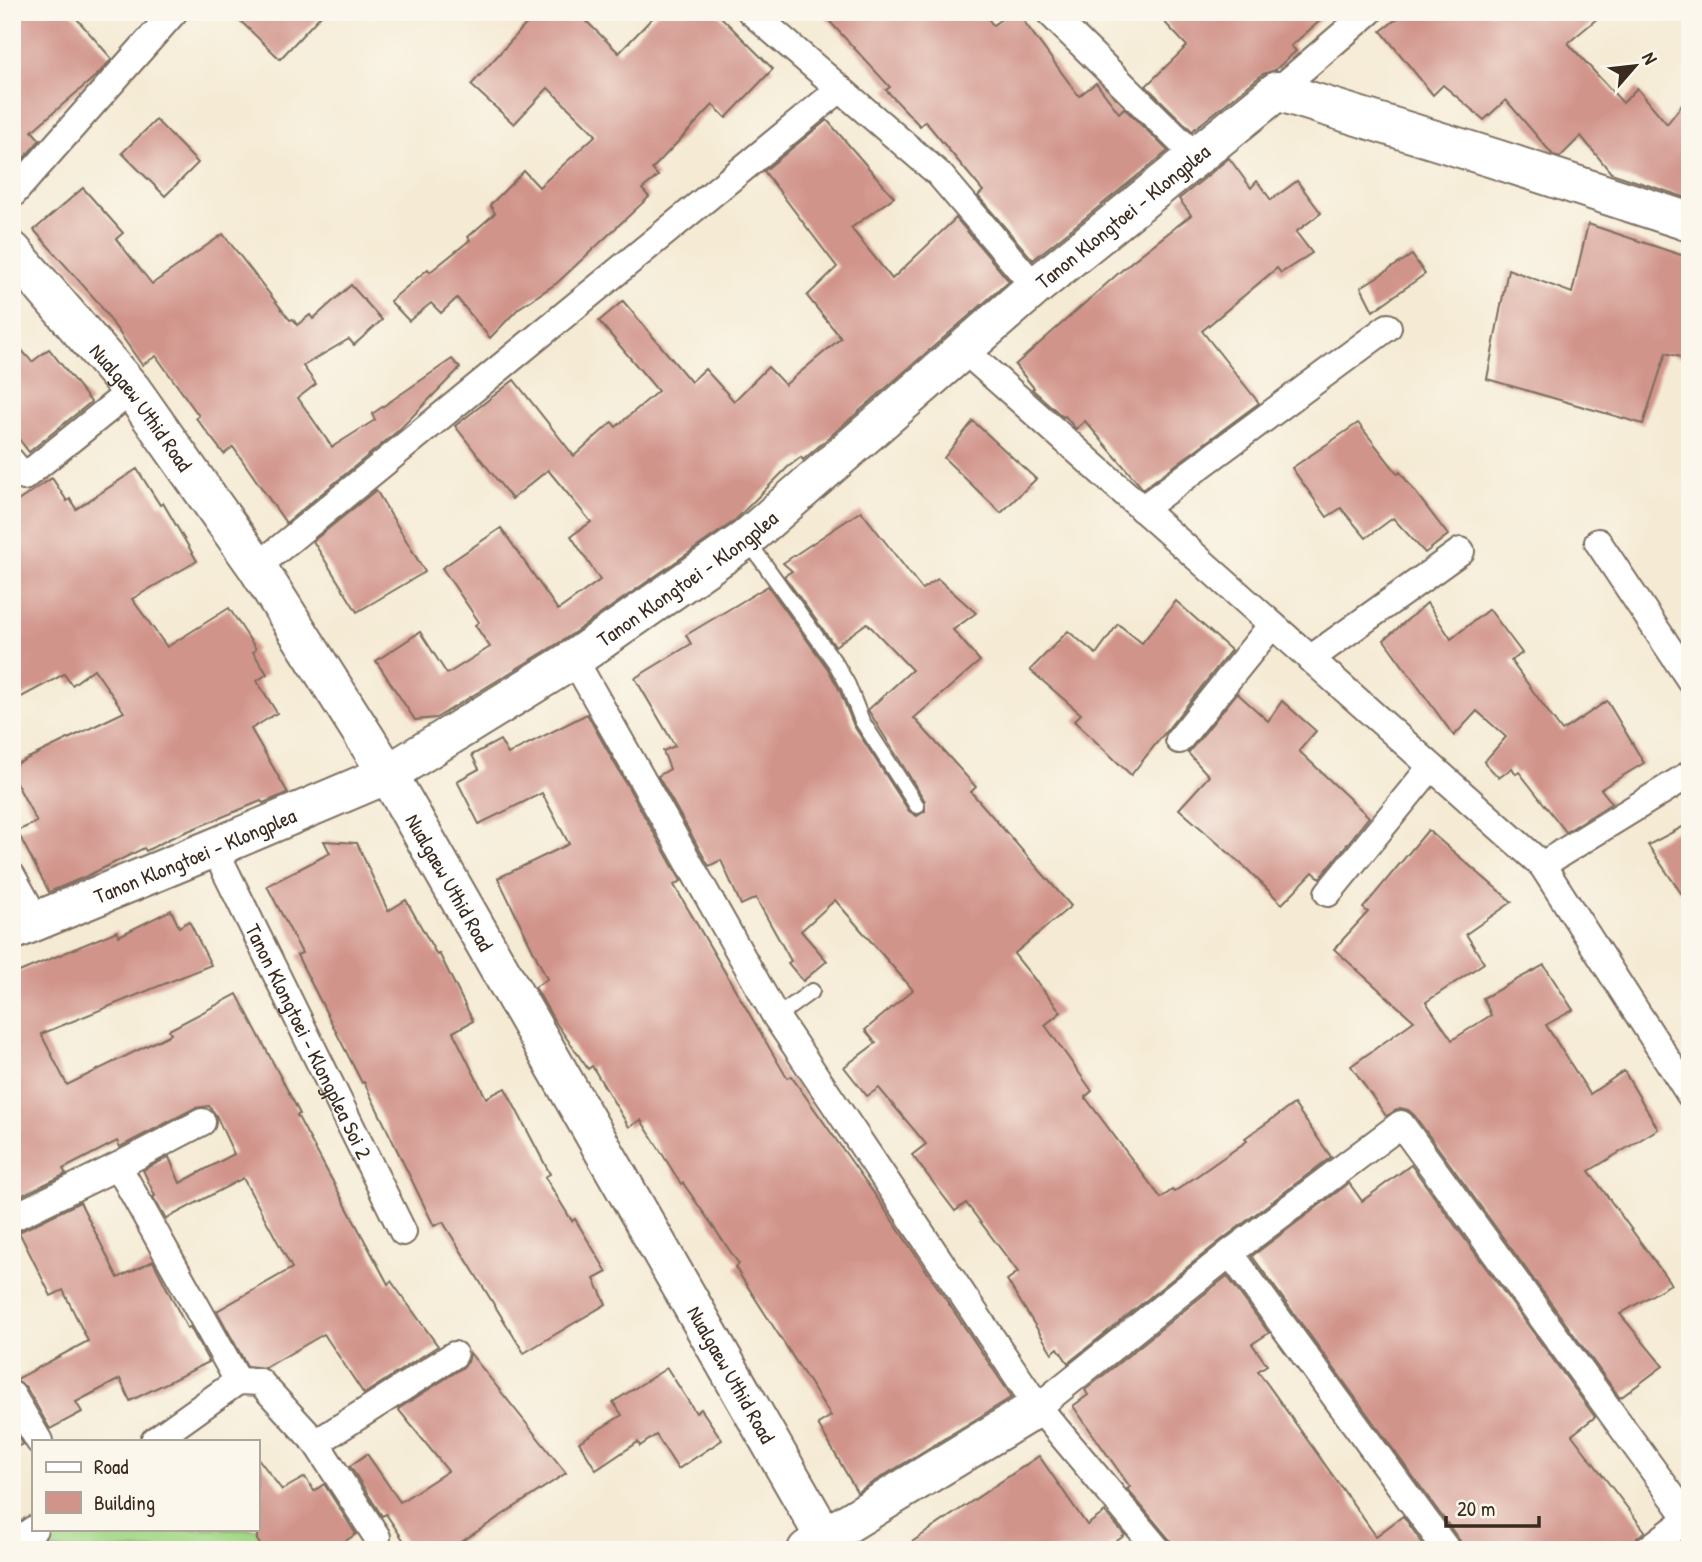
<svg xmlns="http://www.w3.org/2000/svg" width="1702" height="1562" font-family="'Patrick Hand',sans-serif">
  <rect width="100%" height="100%" fill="#fbf7ec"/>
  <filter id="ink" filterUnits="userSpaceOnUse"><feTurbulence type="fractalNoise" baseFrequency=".0143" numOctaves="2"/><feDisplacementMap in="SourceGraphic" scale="14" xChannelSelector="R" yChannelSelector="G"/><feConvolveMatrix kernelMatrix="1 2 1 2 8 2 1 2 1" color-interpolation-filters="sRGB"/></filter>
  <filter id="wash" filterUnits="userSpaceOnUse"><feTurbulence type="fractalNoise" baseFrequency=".00686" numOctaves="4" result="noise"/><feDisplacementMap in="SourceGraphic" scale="28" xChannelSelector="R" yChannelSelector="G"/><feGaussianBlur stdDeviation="1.57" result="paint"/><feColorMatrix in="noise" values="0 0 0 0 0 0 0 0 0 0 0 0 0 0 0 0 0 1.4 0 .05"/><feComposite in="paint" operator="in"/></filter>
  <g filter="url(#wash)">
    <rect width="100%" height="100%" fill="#f5ebd5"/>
    <polygon fill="#a3d787" stroke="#6f8052" stroke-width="2" points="59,1529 257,1529 279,1550 29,1550"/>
    <g id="blocks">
      <g fill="#d1948b">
        <polygon points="12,12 71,12 112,59 98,74 32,131 40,140 12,171"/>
        <polygon points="231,12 324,12 280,59"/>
        <polygon points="537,12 577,12 619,53 658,12 716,12 773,69 726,118 713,105 652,169 658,176 642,189 649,197 557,283 519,308 490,338 457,298 441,313 431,303 409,321 390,301 428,269 430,272 470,240 468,237 495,213 490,205 524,171 539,187 596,135 548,88 514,124 471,85"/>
        <polygon points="821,12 983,12 993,25 1011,12 1017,12 1079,96 1096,83 1119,113 1124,108 1168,151 1033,260 978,196 983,191 925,121 920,126 886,90 890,87"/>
        <polygon points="1155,12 1330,12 1291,46 1296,51 1275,70 1263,74 1192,131 1146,86 1187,46"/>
        <polygon points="1406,12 1605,12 1568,43 1623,103 1637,88 1667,124 1690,95 1690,199 1611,173 1581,136 1560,157 1553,155 1506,100 1484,120 1443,85 1433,95 1381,31"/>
        <polygon points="156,120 198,163 165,196 122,153"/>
        <polygon points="827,120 894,197 851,228 892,279 956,218 1009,281 803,460 801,457 788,467 733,522 562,641 436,718 415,720 376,661 420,632 447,674 490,647 475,625 479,622 442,568 501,528 558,610 600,580 571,536 591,522 548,470 512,499 455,426 514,380 574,456 612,422 616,427 658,391 599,321 623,301 691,382 705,369 734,401 768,367 785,385 841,338 807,296 837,267 764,171"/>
        <polygon points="1229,158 1251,188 1257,181 1271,200 1297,181 1321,213 1296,232 1312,253 1281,273 1277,268 1202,331 1259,403 1143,489 1085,421 1076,429 1065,416 1063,417 1032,389 1034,388 1015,365 1130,263 1191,215 1179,199"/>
        <polygon points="83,188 123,233 116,239 152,284 223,234 290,320 293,319 297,325 310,315 313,319 351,285 382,320 354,345 349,339 303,366 316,384 298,398 332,447 375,420 372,414 452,359 460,368 399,430 286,523 233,447 224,454 196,418 199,416 156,356 142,365 97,301 34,230"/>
        <polygon points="1588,224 1690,258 1690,360 1666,353 1643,424 1487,379 1508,269 1572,293"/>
        <polygon points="1412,255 1425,274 1373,311 1361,287"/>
        <polygon points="12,339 32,362 49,349 91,402 29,452 12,430"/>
        <polygon points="973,421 1036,479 1001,513 944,458"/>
        <polygon points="1358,423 1398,474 1400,472 1448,535 1425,553 1393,518 1366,538 1341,508 1327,517 1292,468"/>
        <polygon points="137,469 160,505 163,503 197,561 132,599 167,647 229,608 256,649 253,652 267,674 257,681 277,713 251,729 288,793 263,803 261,801 171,838 146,851 144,848 87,876 49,892 17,831 37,822 12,775 12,766 124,712 94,669 72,685 64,674 12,702 12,505 52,478 67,501 70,499 76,509"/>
        <polygon points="376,490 425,572 357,612 313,541"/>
        <polygon points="861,511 922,589 938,579 976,613 953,630 980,661 914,718 976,787 971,792 1071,906 1014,954 1061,1012 1045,1025 1092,1091 1085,1097 1161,1198 1172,1190 1174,1192 1247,1141 1245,1138 1294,1104 1331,1157 1220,1241 1068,1363 1058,1348 1052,1353 1007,1280 1018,1272 966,1203 955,1211 912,1155 926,1144 879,1088 867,1096 844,1067 876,1043 865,1030 913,990 835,900 801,931 827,961 803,981 788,963 791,961 756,898 741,905 721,860 709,866 658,776 670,769 663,751 675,746 635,678 691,644 686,635 768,586 828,669 839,689 854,726 909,811 917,816 925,811 925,801 868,710 912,670 867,623 835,646 784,576 792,571 783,563"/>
        <polygon points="1176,601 1231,650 1131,775 1074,721 1081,714 1030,670 1068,631 1096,654 1118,624 1142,643"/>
        <polygon points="1427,603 1451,639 1489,609 1522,653 1511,661 1562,731 1607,701 1644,763 1601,789 1612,803 1566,832 1519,772 1516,774 1512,768 1499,778 1484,762 1506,737 1477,711 1454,736 1384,640"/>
        <polygon points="1237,693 1268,721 1282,701 1316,731 1299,751 1369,817 1320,878 1313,872 1282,904 1248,870 1179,809 1209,776 1188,753"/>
        <polygon points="587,714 681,881 674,885 787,1078 791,1076 873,1192 1012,1397 857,1492 818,1424 831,1416 735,1267 739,1264 683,1183 681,1184 641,1120 629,1127 592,1066 588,1069 554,1020 535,987 547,979 498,878 569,844 542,793 479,824 457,781 479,769 472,755 500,740 508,754"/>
        <polygon points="1690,823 1690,906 1648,845"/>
        <polygon points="1428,830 1512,902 1466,934 1484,963 1426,1002 1452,1040 1491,1015 1483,998 1544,965 1573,1010 1546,1025 1590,1094 1624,1071 1658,1129 1589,1171 1671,1284 1620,1314 1663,1366 1620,1398 1414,1115 1408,1110 1400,1108 1386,1116 1351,1066 1414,1021 1334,949 1368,912 1363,908"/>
        <polygon points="324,841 357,843 388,911 406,900 437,955 439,953 473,1021 453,1032 486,1098 505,1088 550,1174 545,1177 572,1221 575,1219 607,1272 594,1279 606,1304 524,1353 443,1222 434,1226 364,1082 362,1083 297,955 302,953 267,886 330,853"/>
        <polygon points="171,910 179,927 189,921 211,965 41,1034 67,1085 171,1034 169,1030 237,994 300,1114 297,1115 388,1284 391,1281 438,1346 364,1394 324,1334 265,1368 247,1366 217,1311 292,1268 243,1178 166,1219 153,1197 155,1196 143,1170 169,1157 180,1183 234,1154 216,1115 209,1106 195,1108 120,1147 117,1141 63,1169 66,1174 12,1200 12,975 117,931 119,936"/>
        <polygon points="1411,1165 1595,1417 1572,1435 1645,1531 1637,1538 1630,1550 1463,1550 1460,1541 1252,1256 1349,1183 1362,1201"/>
        <polygon points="80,1202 118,1278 153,1261 187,1328 190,1327 209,1362 130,1401 120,1379 76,1402 82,1412 50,1429 26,1387 15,1380 88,1341 63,1290 51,1296 19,1232"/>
        <polygon points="1227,1276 1269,1333 1252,1344 1267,1365 1258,1371 1376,1536 1403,1516 1427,1550 1173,1550 1170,1540 1127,1489 1130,1487 1073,1406 1088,1395 1085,1390"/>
        <polygon points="470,1353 566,1473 449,1550 410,1550 386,1514 382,1516 350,1466 367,1454 400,1502 448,1471 398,1409 462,1368 468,1362"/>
        <polygon points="667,1368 696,1413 701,1409 722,1440 678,1469 656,1435 640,1446 638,1442 596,1470 579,1442 622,1415 613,1402"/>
        <polygon points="12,1427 23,1444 12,1449"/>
        <polygon points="1039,1456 1087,1525 1105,1512 1125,1535 1104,1550 900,1550"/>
        <polygon points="257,1457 282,1490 305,1477 314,1491 324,1484 356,1534 332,1550 264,1550 257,1540"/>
      </g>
    </g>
  </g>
  <g filter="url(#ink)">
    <use href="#blocks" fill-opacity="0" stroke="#7c6e5e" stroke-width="2"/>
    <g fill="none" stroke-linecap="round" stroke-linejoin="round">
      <defs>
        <g id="lane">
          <polyline points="747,540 836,664 848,685 862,721 917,806"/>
          <polyline points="776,1017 812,991"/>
        </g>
        <g id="street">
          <polyline points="751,12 939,174 1035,287"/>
          <polyline points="1049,12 1195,156"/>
          <polyline points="1277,91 1369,12"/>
          <polyline points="12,195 174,12"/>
          <polyline points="963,349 1542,865 1690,1095"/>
          <polyline points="12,462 24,477 132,390"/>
          <polyline points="1142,509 1388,327"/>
          <polyline points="1598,542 1690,680"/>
          <polyline points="257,567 840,89"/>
          <polyline points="574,659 776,1017 1038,1407 1158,1550"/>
          <polyline points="1310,659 1461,551"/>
          <polyline points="1179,740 1272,625"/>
          <path id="s1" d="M 214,848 L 403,1232"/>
          <polyline points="1542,865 1690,774"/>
          <polyline points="12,876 37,921"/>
          <polyline points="1328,893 1431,767"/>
          <polyline points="118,1166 202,1122"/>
          <polyline points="12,1218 118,1166 238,1381"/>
          <polyline points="1230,1253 1447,1550"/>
          <polyline points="238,1381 260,1382 316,1443 377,1537"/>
          <polyline points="12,1395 39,1441"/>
          <polyline points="1038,1407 1230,1253 1401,1124 1688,1518"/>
          <polyline points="154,1441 238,1381"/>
          <polyline points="316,1443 454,1355"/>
          <polyline points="12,1545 34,1529"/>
          <polyline points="1647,1550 1690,1517"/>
        </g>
        <g id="secondary">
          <path id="s2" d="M 12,251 L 132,390 L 257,567 L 388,774 L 832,1550"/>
          <path id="s3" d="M 12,931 L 214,848 L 388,774 L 574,659 L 746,539 L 1035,287 L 1277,91 L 1496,159 L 1690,222"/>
          <polyline points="807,1550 825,1537 1038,1407"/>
        </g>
      </defs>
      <use href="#lane" stroke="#7c6e5e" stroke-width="18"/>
      <use href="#street" stroke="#7c6e5e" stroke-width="30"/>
      <use href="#secondary" stroke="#7c6e5e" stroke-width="42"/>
      <use href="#lane" stroke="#fff" stroke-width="14"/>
      <use href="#street" stroke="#fff" stroke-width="26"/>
      <use href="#secondary" stroke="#fff" stroke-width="38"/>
    </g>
  </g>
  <g text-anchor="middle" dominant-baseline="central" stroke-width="5" stroke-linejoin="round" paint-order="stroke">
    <g font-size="21" fill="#3b2a1e" stroke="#fbf7ec">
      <text stroke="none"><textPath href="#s3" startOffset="1332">Tanon Klongtoei - Klongplea</textPath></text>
      <text stroke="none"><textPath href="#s2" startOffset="203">Nualgaew Uthid Road</textPath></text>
      <text stroke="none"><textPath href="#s3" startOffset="765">Tanon Klongtoei - Klongplea</textPath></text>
      <text stroke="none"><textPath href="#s3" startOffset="198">Tanon Klongtoei - Klongplea</textPath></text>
      <text stroke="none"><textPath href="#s2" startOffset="770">Nualgaew Uthid Road</textPath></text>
      <text stroke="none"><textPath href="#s1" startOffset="215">Tanon Klongtoei - Klongplea Soi 2</textPath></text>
      <text stroke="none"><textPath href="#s2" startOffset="1337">Nualgaew Uthid Road</textPath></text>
    </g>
  </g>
  <rect width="1702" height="1562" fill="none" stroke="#fbf7ec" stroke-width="42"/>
  <rect x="32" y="1440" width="228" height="91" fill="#fbf7ec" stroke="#aea59a" stroke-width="2"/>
  <rect x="46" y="1462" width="35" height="10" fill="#ffffff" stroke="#aea59a" stroke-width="2"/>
  <text x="94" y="1474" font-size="21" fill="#3b2a1e">Road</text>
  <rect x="46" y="1492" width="35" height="21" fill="#d1948b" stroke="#aea59a" stroke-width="2"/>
  <text x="94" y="1510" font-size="21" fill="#3b2a1e">Building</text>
  <g transform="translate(1635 66) rotate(62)" stroke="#fbf7ec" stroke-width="5" paint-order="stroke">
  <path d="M0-5L12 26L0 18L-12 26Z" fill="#3b2a1e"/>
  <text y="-10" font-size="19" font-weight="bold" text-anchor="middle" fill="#3b2a1e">N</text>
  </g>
  <path d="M1446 1516v10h93v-10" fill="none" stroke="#3b2a1e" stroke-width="3.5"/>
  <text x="1457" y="1516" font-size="21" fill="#3b2a1e" stroke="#fbf7ec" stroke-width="5" paint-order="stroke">20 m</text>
</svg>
